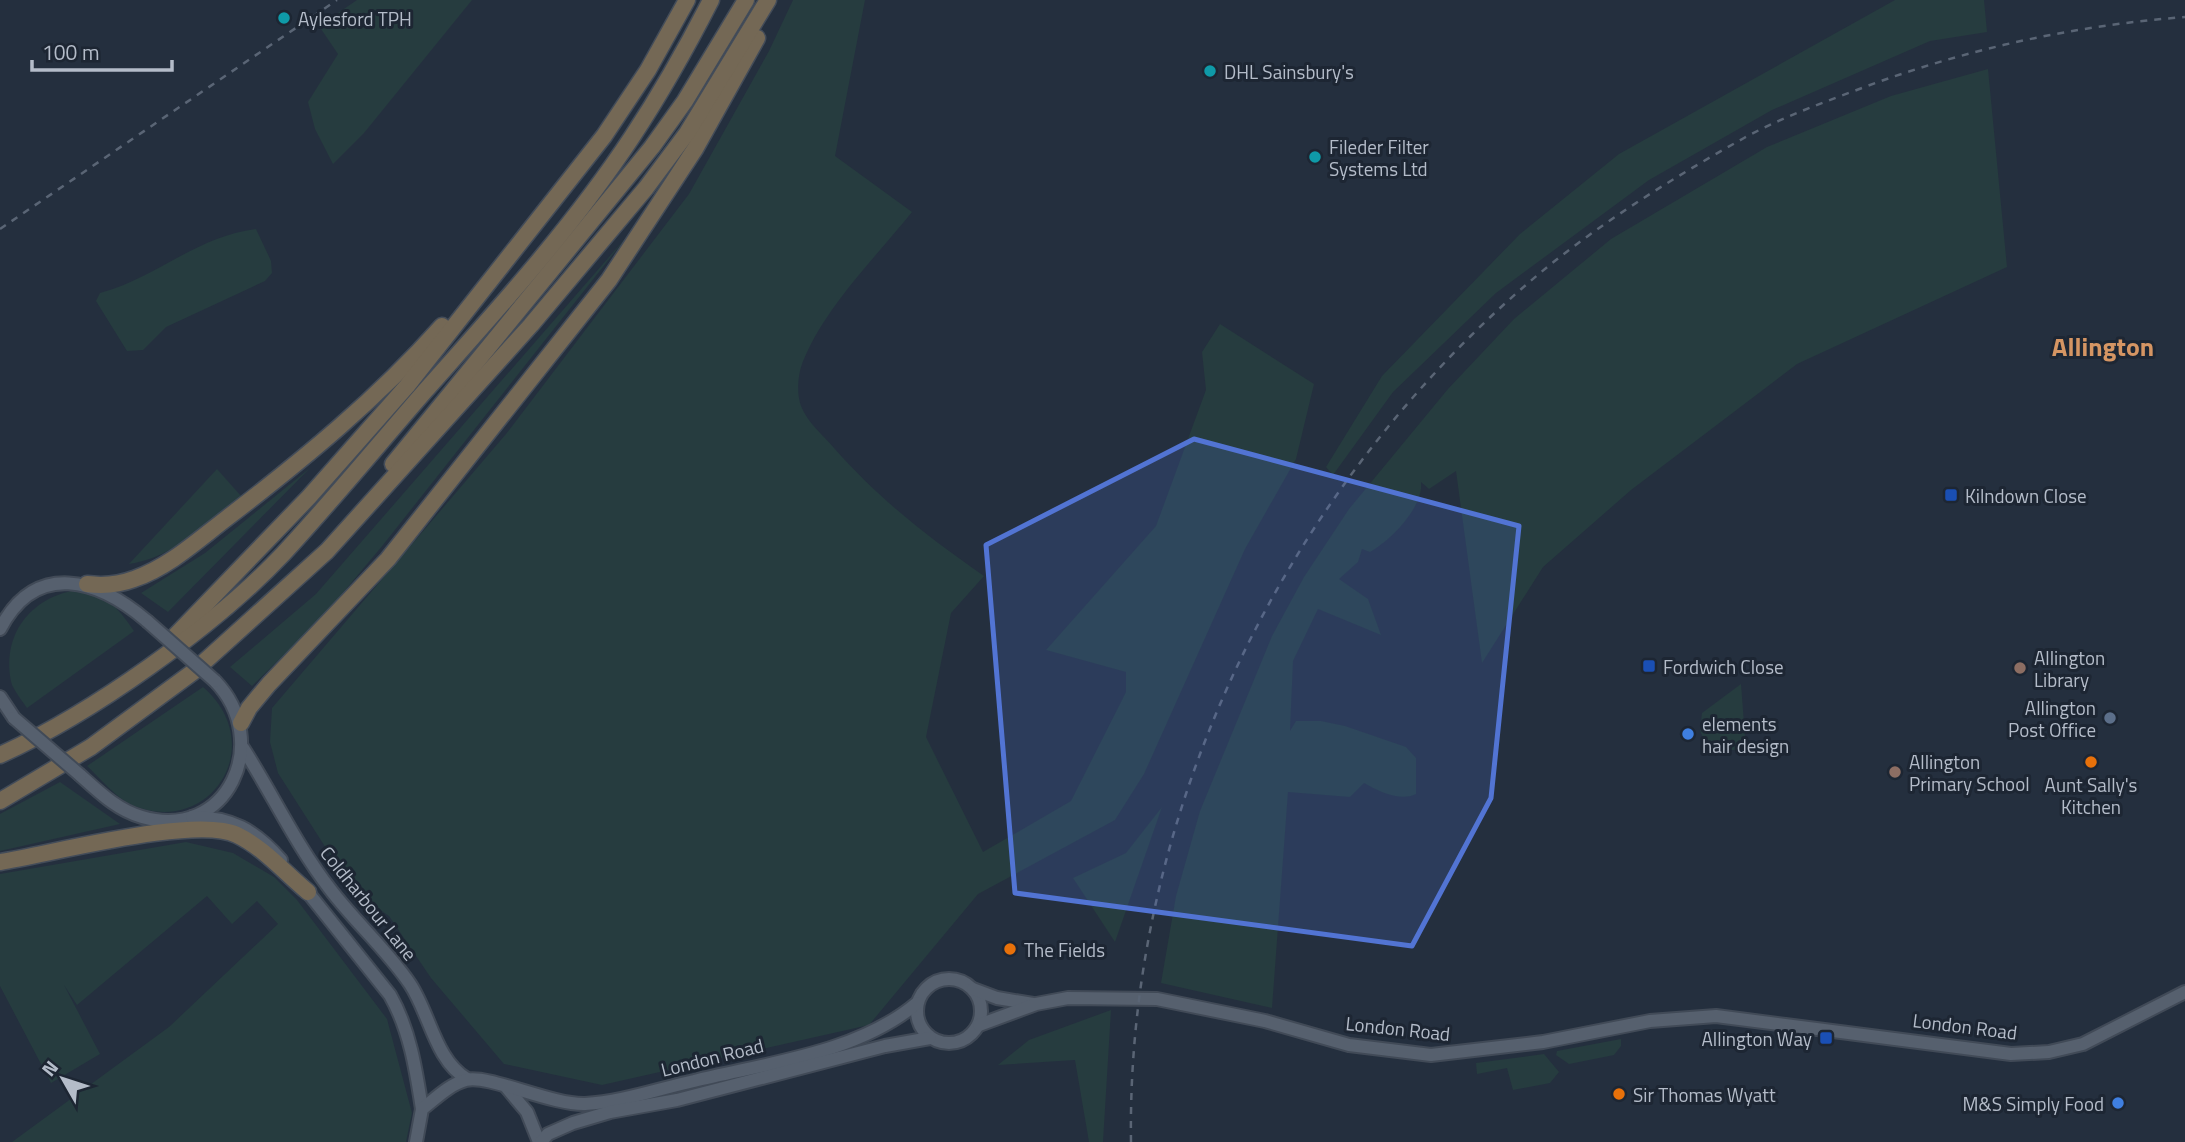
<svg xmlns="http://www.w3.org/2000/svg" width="2185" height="1142" font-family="'Titillium Web',sans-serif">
  <rect width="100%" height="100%" fill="#242f3e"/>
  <g fill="#263c3f">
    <polygon points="357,0 472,0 364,133 333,164 315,129 308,102 338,54 319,26"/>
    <path d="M 793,0 L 865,0 L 835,156 L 912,212 C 875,258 827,305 804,359 C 798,372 796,392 801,406 C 807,422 823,435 834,448 C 881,501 927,536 984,576 L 951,613 L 926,737 L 983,852 L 1071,801 L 1126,692 L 1126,672 L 1046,650 L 1156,526 L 1206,390 L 1202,352 L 1220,324 L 1314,384 L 1296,459 L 1245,549 L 1144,774 L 1115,820 L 978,894 L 869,1025 L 602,1085 L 504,1064 L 431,978 L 389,916 L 354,892 L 278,773 L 270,742 L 272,708 L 506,434 L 689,194 L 769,51 Z"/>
    <polygon points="1895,0 1984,0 1987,32 1930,41 1772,110 1649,180 1496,293 1393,392 1333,475 1326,467 1382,376 1520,234 1619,154"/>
    <path d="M 1988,69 L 2007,267 L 1797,364 L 1631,490 L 1543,567 L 1482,663 L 1456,471 L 1429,489 L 1421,482 C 1424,507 1390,541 1370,552 L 1362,549 L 1358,562 L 1339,579 L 1368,599 L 1381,635 L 1318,609 L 1293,661 L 1290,731 L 1296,721 L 1321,721 L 1345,726 L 1406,747 L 1416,758 L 1416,794 C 1400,802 1378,791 1364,783 L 1350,797 L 1288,792 L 1272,1008 L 1161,983 L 1176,896 L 1200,811 L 1272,636 L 1304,577 L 1349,509 L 1448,389 L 1514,319 L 1611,239 L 1767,147 L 1891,96 Z"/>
    <path d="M 256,229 L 271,261 L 272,273 L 265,281 L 166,327 L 143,350 L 127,351 L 96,301 L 100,293 C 156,278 195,237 256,229 Z"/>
    <polygon points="629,234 383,545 321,619 252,686 230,667 316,594"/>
    <polygon points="310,468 168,612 141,593 205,553"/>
    <path d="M 217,469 L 241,496 C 207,523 173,558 129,564 Z"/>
    <path d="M 77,590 C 109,597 116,605 134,631 L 27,708 C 22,701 16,693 12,685 C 0,635 31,597 77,590 Z"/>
    <polygon points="1741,684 1746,749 1708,752 1700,730 1702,713"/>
    <path d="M 203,687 C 270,745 210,838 132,805 C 116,798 100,778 87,766 Z"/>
    <polygon points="60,782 120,824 0,851 0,814"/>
    <polygon points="1162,807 1115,942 1073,878 1126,853"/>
    <polygon points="186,842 233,853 274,877 297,900 387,1019 412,1113 406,1142 12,1142 169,1027 278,924 257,901 232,924 207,896 77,1005 64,985 100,1054 51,1083 0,986 0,874"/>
    <polygon points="1111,1010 1103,1142 1089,1142 1075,1060 998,1065 1029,1040"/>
    <polygon points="1621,1039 1621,1046 1614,1055 1569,1064 1556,1055 1557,1051"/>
    <polygon points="1544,1054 1559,1072 1550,1083 1513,1090 1507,1068 1477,1074 1476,1063"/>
  </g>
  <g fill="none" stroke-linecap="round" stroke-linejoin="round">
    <defs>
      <g id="major">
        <path d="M 0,629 C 36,560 98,579 147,621"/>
        <polyline points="0,697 14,718"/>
        <path d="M 243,748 C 273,795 296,845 330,889 C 355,922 387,950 410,984 C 430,1014 435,1060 467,1079"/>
        <path d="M 80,775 C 99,792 117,810 142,817 C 228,842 273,741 215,681"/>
        <path d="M 192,817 C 231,817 255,830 281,860"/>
        <path d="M 302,885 L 390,995 C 410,1030 416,1070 422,1109"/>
        <circle cx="949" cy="1011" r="32"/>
        <polyline points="973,989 997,998 1033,1004"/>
        <polyline points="979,1025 1036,1004 1068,998 1157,999 1265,1021 1349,1045 1431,1055 1543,1042 1650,1021 1716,1016 2011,1054 2049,1052 2083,1044 2185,992"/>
        <polyline points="507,1088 527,1112 539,1142"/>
        <path d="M 416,1142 L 422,1109 C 435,1099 450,1084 466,1080 C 488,1074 551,1105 585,1104 C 621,1102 658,1089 694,1081 C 767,1063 858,1053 917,1003"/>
        <polyline points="541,1142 548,1134 573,1123 610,1112 677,1100 885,1046 930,1038"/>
      </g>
      <g id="highway">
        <polyline points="393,464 652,147 685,101 746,0"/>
        <path d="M 87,584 C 103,586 118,585 134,579 C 169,567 198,540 227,518 C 304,459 377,399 442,326"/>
        <polyline points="174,637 309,497 407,386 604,136 648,70 687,0"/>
        <polyline points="241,723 249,708 269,684 388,559 609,280 695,149 757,38"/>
        <path d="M 0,755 C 91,714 214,627 283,554 C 332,501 378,445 425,391 C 497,310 572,228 632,137 C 661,93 687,47 711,0"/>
        <polyline points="0,801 91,747 193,672 327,551 531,325 646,188 687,133 768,0"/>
        <path d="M 0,862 C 51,854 196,815 237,835 C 264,848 285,873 308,892"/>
      </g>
    </defs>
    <use href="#major" stroke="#414a57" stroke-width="16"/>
    <use href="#highway" stroke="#434c59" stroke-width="19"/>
    <use href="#major" stroke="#56606e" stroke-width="12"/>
    <use href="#highway" stroke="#746855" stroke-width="16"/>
    <g stroke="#5a6575" stroke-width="2.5" stroke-dasharray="7 7" stroke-linecap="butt">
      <polyline points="0,229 337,0"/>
      <path d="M 1131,1142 C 1126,807 1292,474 1551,264 C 1610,217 1678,175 1744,138 C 1779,119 1816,105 1854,91 C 1961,50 2070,26 2185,17"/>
    </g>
    <defs>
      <g id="major-bridge">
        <polyline points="147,621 215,681"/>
        <polyline points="14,718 80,775"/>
      </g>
    </defs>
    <use href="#major-bridge" stroke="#414a57" stroke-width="16" stroke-linecap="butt"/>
    <use href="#major-bridge" stroke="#56606e" stroke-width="12"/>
  </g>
  <path fill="#5274d3" fill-opacity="0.2" stroke="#5274d3" stroke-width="5" stroke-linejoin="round" d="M 1194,439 L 1519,526 L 1491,798 L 1412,946 L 1015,893 L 986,545 Z"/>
  <g fill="#0f9aa8" stroke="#1d2633" stroke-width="2.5">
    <circle cx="284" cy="18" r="7"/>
    <circle cx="1210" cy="71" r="7"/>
    <circle cx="1315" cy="157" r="7"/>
  </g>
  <g fill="#1a4fb4" stroke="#1d2633" stroke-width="2.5">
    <rect x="1944" y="488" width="14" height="14" rx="3.5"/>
    <rect x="1642" y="659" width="14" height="14" rx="3.5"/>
    <rect x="1819" y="1031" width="14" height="14" rx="3.5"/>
  </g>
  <g fill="#8d6e63" stroke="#1d2633" stroke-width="2.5">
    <circle cx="2020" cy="668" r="7"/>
    <circle cx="1895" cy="772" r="7"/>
  </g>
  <circle fill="#5c6f8a" stroke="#1d2633" stroke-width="2.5" cx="2110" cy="718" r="7"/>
  <g fill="#3f7fe0" stroke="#1d2633" stroke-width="2.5">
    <circle cx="1688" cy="734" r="7"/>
    <circle cx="2118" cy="1103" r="7"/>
  </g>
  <g fill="#e8710a" stroke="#1d2633" stroke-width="2.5">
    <circle cx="2091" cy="762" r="7"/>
    <circle cx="1010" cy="949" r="7"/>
    <circle cx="1619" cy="1094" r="7"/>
  </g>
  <g text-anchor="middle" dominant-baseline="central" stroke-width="6" stroke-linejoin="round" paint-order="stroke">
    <g font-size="19" fill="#b4bcc9" stroke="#1d2633" text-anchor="start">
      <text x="298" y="18">Aylesford TPH</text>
      <text x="1224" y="71">DHL Sainsbury's</text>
      <text x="1329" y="146">Fileder Filter<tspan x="1329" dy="22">Systems Ltd</tspan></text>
      <text x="1965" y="495">Kilndown Close</text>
      <text x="2034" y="657">Allington<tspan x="2034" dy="22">Library</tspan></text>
      <text x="1663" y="666">Fordwich Close</text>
      <text x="2096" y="707" text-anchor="end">Allington<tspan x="2096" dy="22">Post Office</tspan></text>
      <text x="1702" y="723">elements<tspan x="1702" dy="22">hair design</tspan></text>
      <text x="1909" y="761">Allington<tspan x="1909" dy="22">Primary School</tspan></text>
      <text x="2091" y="784" text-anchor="middle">Aunt Sally's<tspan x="2091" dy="22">Kitchen</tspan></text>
      <text x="1024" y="949">The Fields</text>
      <text x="1812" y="1038" text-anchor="end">Allington Way</text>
      <text x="1633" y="1094">Sir Thomas Wyatt</text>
      <text x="2104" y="1103" text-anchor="end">M&amp;S Simply Food</text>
    </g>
    <g font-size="19" fill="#b4bcc9" stroke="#1d2633">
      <text transform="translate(369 903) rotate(51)">Coldharbour Lane</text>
      <text transform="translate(1965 1026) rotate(7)">London Road</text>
      <text transform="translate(1398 1028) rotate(6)">London Road</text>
      <text transform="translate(712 1057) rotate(-14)">London Road</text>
    </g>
    <g font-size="26" font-weight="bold" fill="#d59563" stroke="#1d2633">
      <text x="2103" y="346">Allington</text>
    </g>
  </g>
  <g transform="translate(63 1079) rotate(309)" stroke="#1d2633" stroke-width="5" paint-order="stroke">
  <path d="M0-5L12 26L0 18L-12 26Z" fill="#b4bcc9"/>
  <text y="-10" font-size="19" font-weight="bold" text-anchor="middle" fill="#b4bcc9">N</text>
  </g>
  <path d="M32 60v10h140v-10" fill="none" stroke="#b4bcc9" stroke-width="3.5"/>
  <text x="42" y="60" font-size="21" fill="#b4bcc9" stroke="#1d2633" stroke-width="5" paint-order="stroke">100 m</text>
</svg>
